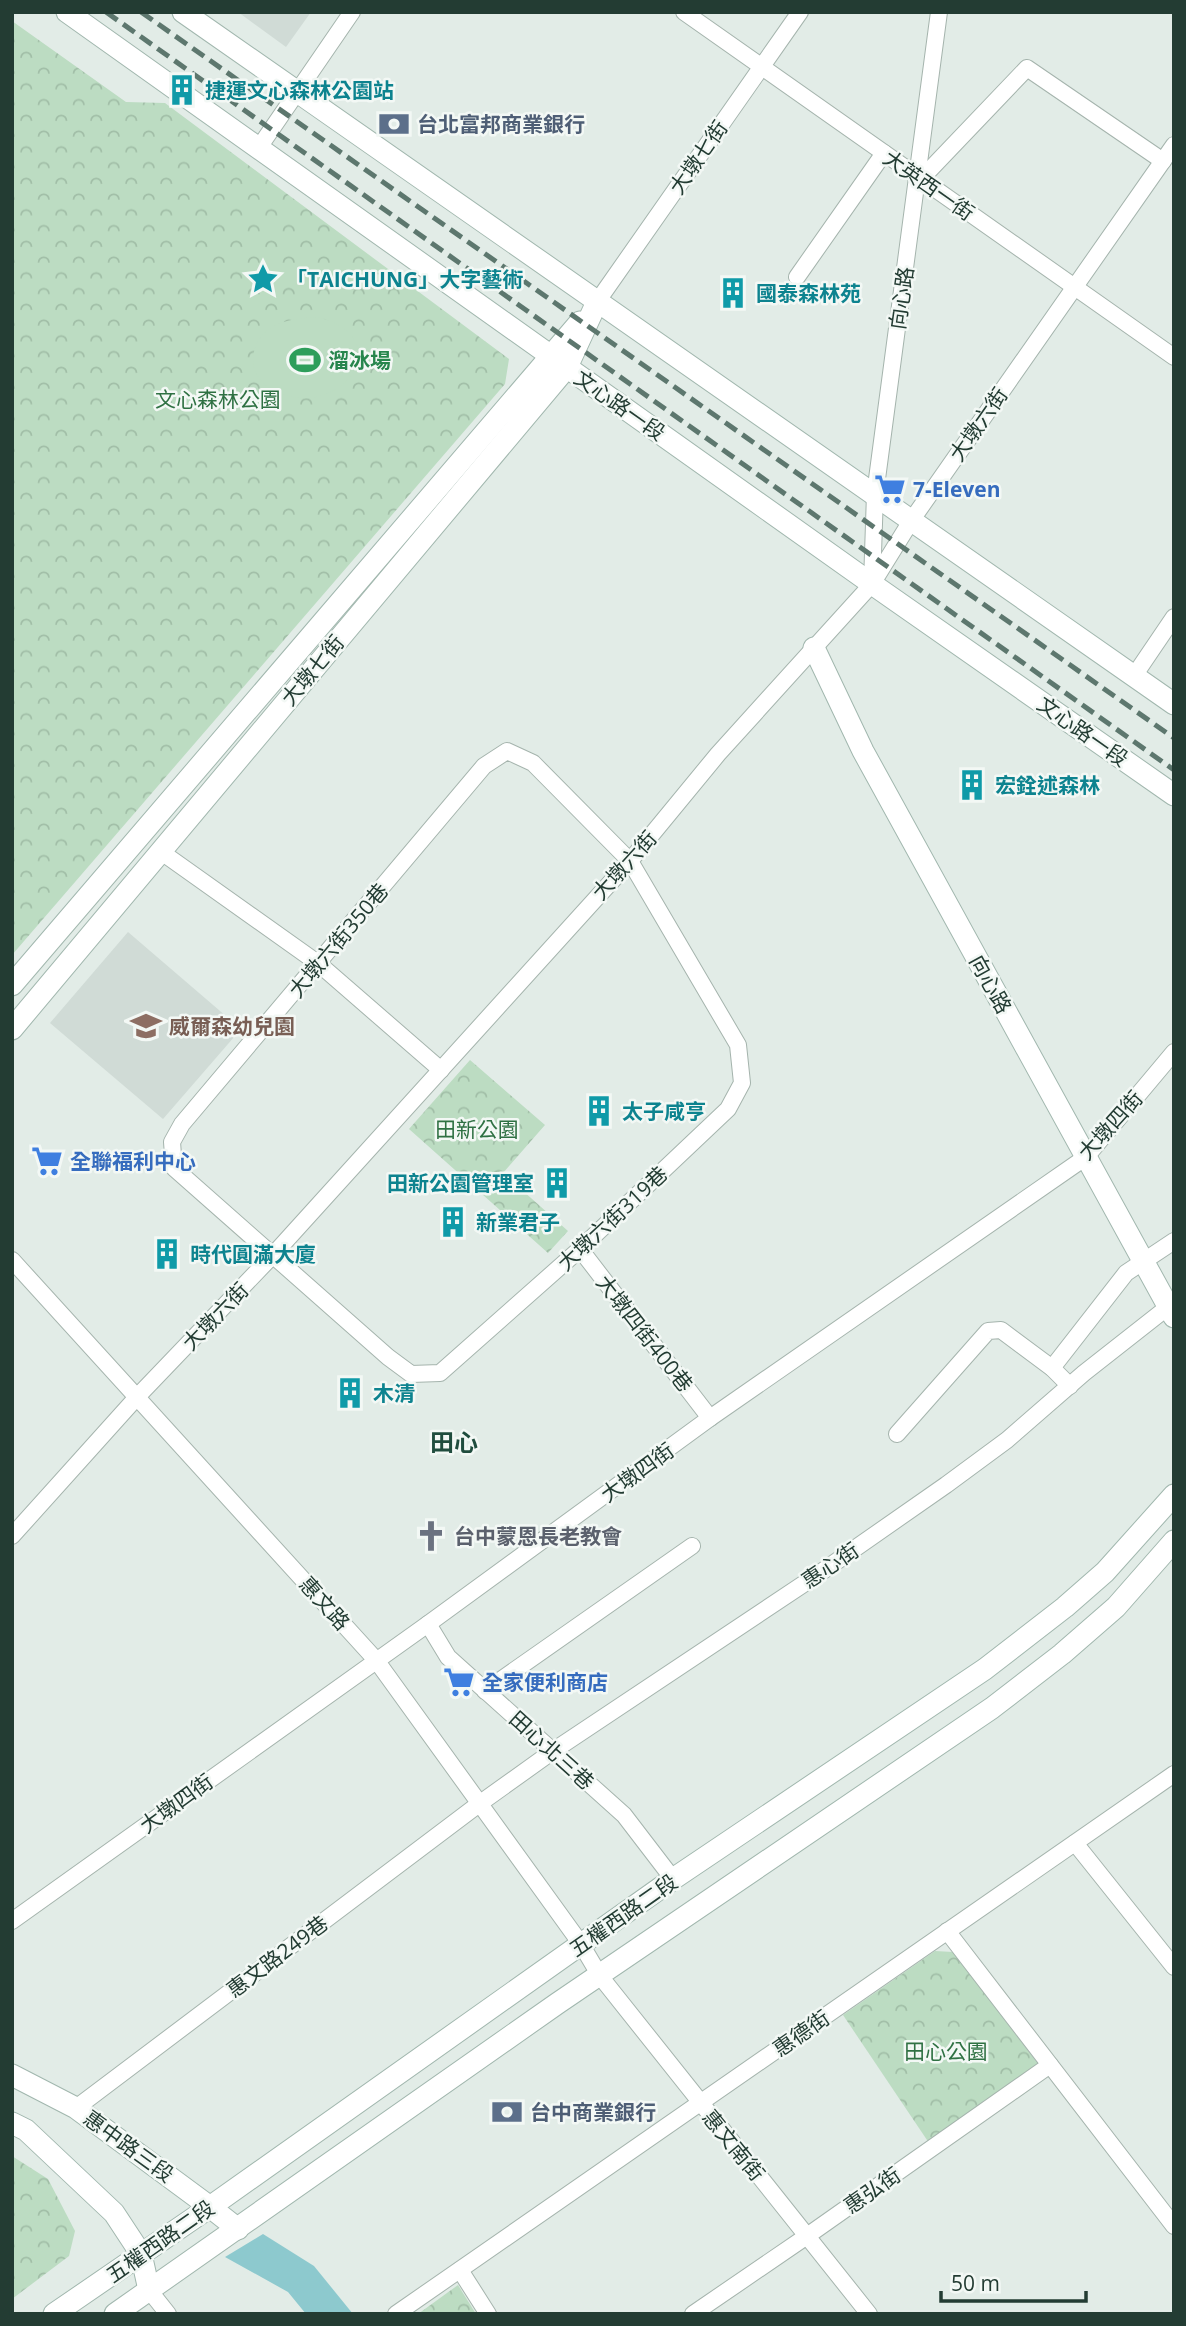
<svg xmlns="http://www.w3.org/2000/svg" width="1186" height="2326" font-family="'Open Sans','Noto Sans TC',sans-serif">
  <defs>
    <pattern id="forest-crowns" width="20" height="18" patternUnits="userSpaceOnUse" patternTransform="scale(1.75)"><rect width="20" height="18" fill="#bcdcc2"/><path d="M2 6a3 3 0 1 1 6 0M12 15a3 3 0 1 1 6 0" fill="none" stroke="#a1bea7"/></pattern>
  </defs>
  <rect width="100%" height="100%" fill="#e2ece7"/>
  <g fill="#d0dbd6">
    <polygon points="238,12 311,12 286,47"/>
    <polygon points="128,932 241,1029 163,1119 50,1023"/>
  </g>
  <g fill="url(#forest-crowns)">
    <polygon points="12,21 126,102 165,103 509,359 505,384 12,955"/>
    <polygon points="470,1060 545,1125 503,1173 568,1231 548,1253 409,1129"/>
    <polygon points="935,1951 953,1952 1039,2065 929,2143 843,2015"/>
    <polygon points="12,2156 48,2179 75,2231 69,2256 12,2299"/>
    <polygon points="458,2285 476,2314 418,2314"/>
  </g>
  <path fill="#bcdcc2" d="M 317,317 C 407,339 332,431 267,386 C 242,368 253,333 280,323 C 292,319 305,318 317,317 Z"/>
  <polygon fill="#8dc9ce" points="263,2234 314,2266 353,2314 306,2314 288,2292 225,2257"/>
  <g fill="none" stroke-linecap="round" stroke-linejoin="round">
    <defs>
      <g id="street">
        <polyline points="684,12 1174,357"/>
        <polyline points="258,149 352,12"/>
        <polyline points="921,179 1027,68 1163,161"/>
        <polyline points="797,277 884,153"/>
        <polyline points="597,302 800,12"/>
        <polyline points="872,583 875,494 939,12"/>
        <polyline points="1134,676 1174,617"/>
        <polygon points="507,751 533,763 630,861 738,1045 742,1083 728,1109 580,1249 440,1373 411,1374 388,1357 174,1168 172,1142 182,1124 484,766"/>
        <polyline points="160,851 319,964 441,1070"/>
        <polyline points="580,1249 710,1418"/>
        <polyline points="12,1260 376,1660 581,1944 600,1976 869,2314"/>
        <polyline points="1052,1368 1126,1273 1174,1241"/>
        <polyline points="897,1434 988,1331 1001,1330 1052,1368 1070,1386"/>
        <polyline points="12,1536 137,1397 273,1255 630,861 718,754 872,584 911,521 1174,145"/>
        <polyline points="428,1624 448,1657 624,1815 673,1879"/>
        <polyline points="485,1691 692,1546"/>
        <polyline points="1075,1843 1174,1967"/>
        <polyline points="12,1921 428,1624 710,1418 1086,1157 1174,1052"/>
        <polyline points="947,1931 1174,2226"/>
        <polyline points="76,2108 479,1804 553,1751 817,1575 946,1485 1007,1440 1084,1373 1168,1307"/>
        <polyline points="460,2270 488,2314"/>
        <polyline points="149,2290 168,2314"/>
        <polyline points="396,2314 1174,1774"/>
        <polyline points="693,2314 807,2236 1050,2065"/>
      </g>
      <g id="secondary">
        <polyline points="67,12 872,584 1174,795"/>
        <polyline points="183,12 1174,704"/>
        <polyline points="814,648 863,751 1174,1317"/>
        <polyline points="12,985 580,322"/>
        <polyline points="12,1029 567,367 597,302"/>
        <polyline points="12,2075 76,2108 210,2207 238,2229"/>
        <polyline points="12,2123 26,2130 114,2213 141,2254 149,2290"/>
        <polyline points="54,2314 210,2207 673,1879 985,1669 1065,1607 1105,1572 1174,1495"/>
        <polyline points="115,2314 558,2003 992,1708 1062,1654 1116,1607 1174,1541"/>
      </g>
    </defs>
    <use href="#street" stroke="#a5b4ad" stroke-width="18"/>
    <use href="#secondary" stroke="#a1b7ae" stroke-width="23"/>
    <use href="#street" stroke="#fff" stroke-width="16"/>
    <use href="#secondary" stroke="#fff" stroke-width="21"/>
    <g stroke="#5d776e" stroke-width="5" stroke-dasharray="14 7" stroke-linecap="butt">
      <polyline points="106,12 1174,770"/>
      <polyline points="141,12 1174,738"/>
    </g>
  </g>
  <defs>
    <symbol id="building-bare" viewBox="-9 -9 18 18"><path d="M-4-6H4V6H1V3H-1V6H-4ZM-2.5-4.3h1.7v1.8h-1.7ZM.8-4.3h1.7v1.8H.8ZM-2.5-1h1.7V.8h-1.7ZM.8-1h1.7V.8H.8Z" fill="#0f9aa8" stroke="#f3f8f5" stroke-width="2.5" paint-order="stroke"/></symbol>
    <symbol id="bank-bare" viewBox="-9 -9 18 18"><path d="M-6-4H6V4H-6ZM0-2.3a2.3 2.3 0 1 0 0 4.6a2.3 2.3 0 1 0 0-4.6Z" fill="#5c6f8a" stroke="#f3f8f5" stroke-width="2.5" paint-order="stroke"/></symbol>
    <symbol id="sight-bare" viewBox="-9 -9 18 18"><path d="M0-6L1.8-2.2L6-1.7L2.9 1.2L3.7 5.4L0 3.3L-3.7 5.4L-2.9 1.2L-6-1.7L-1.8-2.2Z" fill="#0f9aa8" stroke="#f3f8f5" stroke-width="2.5" paint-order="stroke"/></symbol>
    <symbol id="stadium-bare" viewBox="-9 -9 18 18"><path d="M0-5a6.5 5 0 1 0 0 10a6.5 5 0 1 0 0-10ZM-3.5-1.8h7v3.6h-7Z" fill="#2e9e5b" stroke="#f3f8f5" stroke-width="2.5" paint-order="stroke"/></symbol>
    <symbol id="supermarket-bare" viewBox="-9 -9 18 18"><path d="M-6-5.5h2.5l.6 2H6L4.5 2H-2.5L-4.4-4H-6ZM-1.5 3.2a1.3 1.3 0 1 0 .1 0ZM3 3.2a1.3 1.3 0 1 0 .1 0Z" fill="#3f7fe0" stroke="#f3f8f5" stroke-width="2.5" paint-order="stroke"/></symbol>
    <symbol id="school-bare" viewBox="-9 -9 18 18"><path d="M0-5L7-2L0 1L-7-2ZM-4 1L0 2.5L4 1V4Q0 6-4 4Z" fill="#8d6e63" stroke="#f3f8f5" stroke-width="2.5" paint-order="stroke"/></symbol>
    <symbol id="church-bare" viewBox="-9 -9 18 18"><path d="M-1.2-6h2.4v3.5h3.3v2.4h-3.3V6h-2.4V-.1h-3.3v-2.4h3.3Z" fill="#6b7280" stroke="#f3f8f5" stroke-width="2.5" paint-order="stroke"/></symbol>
  </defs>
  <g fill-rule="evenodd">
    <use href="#building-bare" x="160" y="68" width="44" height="44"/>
    <use href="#bank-bare" x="372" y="102" width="44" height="44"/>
    <use href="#sight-bare" x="241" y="257" width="44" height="44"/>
    <use href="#building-bare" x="711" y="271" width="44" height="44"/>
    <use href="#stadium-bare" x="283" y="338" width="44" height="44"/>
    <use href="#supermarket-bare" x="868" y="467" width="44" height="44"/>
    <use href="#building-bare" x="950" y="763" width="44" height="44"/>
    <use href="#school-bare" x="124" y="1004" width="44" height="44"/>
    <use href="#building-bare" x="577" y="1089" width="44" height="44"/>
    <use href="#supermarket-bare" x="25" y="1139" width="44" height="44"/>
    <use href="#building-bare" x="535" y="1161" width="44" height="44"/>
    <use href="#building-bare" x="431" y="1200" width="44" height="44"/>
    <use href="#building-bare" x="145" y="1232" width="44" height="44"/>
    <use href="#building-bare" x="328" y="1371" width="44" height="44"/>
    <use href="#church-bare" x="409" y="1514" width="44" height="44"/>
    <use href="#supermarket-bare" x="437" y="1660" width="44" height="44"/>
    <use href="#bank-bare" x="485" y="2090" width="44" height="44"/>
  </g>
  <g text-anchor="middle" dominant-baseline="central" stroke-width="5" stroke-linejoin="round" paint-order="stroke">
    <g font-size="21" font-weight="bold" fill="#0d838f" stroke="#f3f8f5" text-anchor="start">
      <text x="205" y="90">捷運文心森林公園站</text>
      <text x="286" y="279">「TAICHUNG」大字藝術</text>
      <text x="756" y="293">國泰森林苑</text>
      <text x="995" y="785">宏銓述森林</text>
      <text x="622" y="1111">太子咸亨</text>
      <text x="534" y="1183" text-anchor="end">田新公園管理室</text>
      <text x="476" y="1222">新業君子</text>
      <text x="190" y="1254">時代圓滿大廈</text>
      <text x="373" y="1393">木清</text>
    </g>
    <g font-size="21" font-weight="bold" fill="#4e5e75" stroke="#f3f8f5" text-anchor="start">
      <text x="417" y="124">台北富邦商業銀行</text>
      <text x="530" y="2112">台中商業銀行</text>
    </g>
    <g font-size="21" fill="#233c33" stroke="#f3f8f5">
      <text transform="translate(698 157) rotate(-55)">大墩七街</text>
      <text transform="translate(929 185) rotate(35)">大英西一街</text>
      <text transform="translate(901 298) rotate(-82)">向心路</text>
      <text transform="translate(620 405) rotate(35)">文心路一段</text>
      <text transform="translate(978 424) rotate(-55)">大墩六街</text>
      <text transform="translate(312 670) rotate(-50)">大墩七街</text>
      <text transform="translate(1083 731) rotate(35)">文心路一段</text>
      <text transform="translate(624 865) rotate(-48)">大墩六街</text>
      <text transform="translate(338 940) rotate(-50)">大墩六街350巷</text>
      <text transform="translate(991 984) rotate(61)">向心路</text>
      <text transform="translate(1110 1125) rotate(-48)">大墩四街</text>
      <text transform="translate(612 1218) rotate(-43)">大墩六街319巷</text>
      <text transform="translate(215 1316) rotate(-46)">大墩六街</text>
      <text transform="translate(645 1333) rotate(52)">大墩四街400巷</text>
      <text transform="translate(637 1472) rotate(-36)">大墩四街</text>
      <text transform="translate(830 1565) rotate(-34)">惠心街</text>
      <text transform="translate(325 1603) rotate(48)">惠文路</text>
      <text transform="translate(552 1750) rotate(42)">田心北三巷</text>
      <text transform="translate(176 1803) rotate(-36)">大墩四街</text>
      <text transform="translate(623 1915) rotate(-35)">五權西路二段</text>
      <text transform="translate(277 1956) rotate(-37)">惠文路249巷</text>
      <text transform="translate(801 2033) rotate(-35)">惠德街</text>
      <text transform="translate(734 2145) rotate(51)">惠文南街</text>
      <text transform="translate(129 2146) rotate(36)">惠中路三段</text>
      <text transform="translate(872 2190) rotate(-35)">惠弘街</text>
      <text transform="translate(160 2241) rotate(-35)">五權西路二段</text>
    </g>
    <g font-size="21" font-weight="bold" fill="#27864d" stroke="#f3f8f5" text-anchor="start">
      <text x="328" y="360">溜冰場</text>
    </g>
    <g font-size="21" fill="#2f7143" stroke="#f3f8f5">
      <text x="218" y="399">文心森林公園</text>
      <text x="477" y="1129">田新公園</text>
      <text x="946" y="2051">田心公園</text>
    </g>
    <g font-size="21" font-weight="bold" fill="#366cbe" stroke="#f3f8f5" text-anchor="start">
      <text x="913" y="489">7-Eleven</text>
      <text x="70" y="1161">全聯福利中心</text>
      <text x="482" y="1682">全家便利商店</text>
    </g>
    <g font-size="21" font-weight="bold" fill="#785e54" stroke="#f3f8f5" text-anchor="start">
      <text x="169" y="1026">威爾森幼兒園</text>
    </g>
    <g font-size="21" font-weight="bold" fill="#5b616d" stroke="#f3f8f5" text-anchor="start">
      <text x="454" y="1536">台中蒙恩長老教會</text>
    </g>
    <g font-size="24" font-weight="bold" fill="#204d3e" stroke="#f3f8f5">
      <text x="454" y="1441">田心</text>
    </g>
  </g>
  <rect width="1186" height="2326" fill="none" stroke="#233c33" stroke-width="28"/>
  <path d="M941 2291v10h145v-10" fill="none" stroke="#233c33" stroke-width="3.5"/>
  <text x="951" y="2291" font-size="21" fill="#233c33" stroke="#f3f8f5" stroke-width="5" paint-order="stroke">50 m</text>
</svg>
